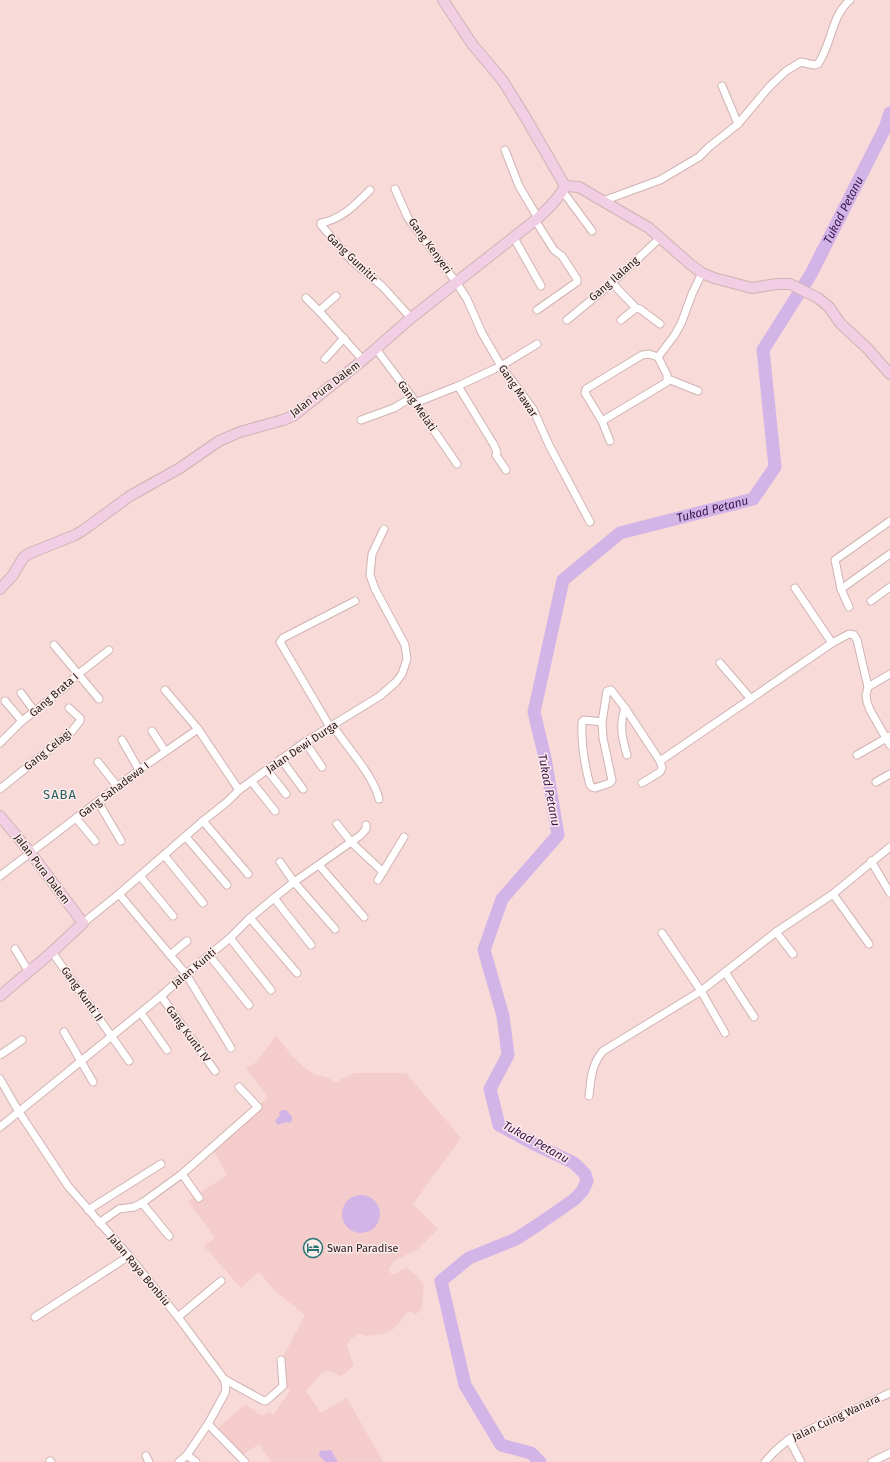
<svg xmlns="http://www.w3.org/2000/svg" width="890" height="1462" font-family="'Fira Sans',sans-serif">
  <rect width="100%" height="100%" fill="#f8dad9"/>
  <polygon fill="#f3cccb" points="276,1036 293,1057 304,1067 315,1075 323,1076 330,1079 334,1083 354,1073 406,1073 461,1138 413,1204 438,1229 418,1249 394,1261 389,1269 391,1274 396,1274 400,1270 407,1268 415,1274 424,1285 422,1309 415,1315 411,1311 405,1314 401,1321 392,1330 383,1334 366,1336 359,1334 350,1339 347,1346 354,1366 341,1376 332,1372 327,1371 322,1373 306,1391 321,1413 347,1398 383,1462 272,1462 259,1444 243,1455 218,1428 246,1404 258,1414 263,1415 270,1412 273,1415 290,1391 286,1387 283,1357 305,1315 276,1292 259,1272 241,1288 204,1246 215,1238 188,1201 227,1175 213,1150 268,1097 246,1068 255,1063"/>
  <g fill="#d2b4e7">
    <polygon points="282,1110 286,1110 292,1117 292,1121 289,1123 286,1122 278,1125 275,1121 280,1115 279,1112"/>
    <circle cx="361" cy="1214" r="19"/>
    <polygon points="330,1450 331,1450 338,1462 325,1462 319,1455 320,1451"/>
  </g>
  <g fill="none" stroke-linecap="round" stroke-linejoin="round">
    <path stroke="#d2b4e7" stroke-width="13" id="s1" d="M 540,1462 L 531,1453 L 501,1445 L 465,1385 L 441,1281 L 469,1258 L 516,1239 L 539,1224 L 575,1199 L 583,1190 L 587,1181 L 585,1174 L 574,1163 L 536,1145 L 499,1125 L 490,1089 L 508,1055 L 503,1016 L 484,950 L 502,899 L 558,835 L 545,758 L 534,712 L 563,580 L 620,533 L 753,499 L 775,467 L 763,350 L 811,274 L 885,128 L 890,113"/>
    <defs>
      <g id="street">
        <polyline points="722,86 738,124"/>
        <polyline points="505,150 519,186 538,218"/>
        <polyline points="395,189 408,218 456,282 467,299 482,333 501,366 533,409 549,445 590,522"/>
        <path d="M 370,190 C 355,205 342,219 321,223 L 321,225 L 352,261 L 383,287 L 411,318"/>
        <polyline points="562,192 567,197 592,231"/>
        <path d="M 603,201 L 660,180 L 699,157 L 709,147 L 738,124 L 769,87 L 786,71 L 801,62 L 814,65 L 818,64 C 832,44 831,16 850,0"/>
        <polyline points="535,220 554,250 562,256 577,279 577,282 537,310"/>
        <polyline points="514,238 541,286"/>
        <polyline points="612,283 636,308 640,309 660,324"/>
        <polyline points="306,298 319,311 363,360"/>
        <polyline points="319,311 336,296"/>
        <polyline points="567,320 612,283 661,237"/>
        <polyline points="621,320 636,308"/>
        <polyline points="376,349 412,397 415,403 457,464"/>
        <polyline points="658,357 674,336 681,324 692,294 702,273"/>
        <polyline points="325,359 344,338"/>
        <polyline points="668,379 698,391"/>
        <polyline points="458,386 501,366 537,344"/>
        <polyline points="415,403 458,386 494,445 497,452 496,455 506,470"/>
        <polyline points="361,420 394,408 412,397"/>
        <polyline points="602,421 667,382 667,375 658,357 649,354 642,355 586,389 585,393 602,421 610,441"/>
        <polyline points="795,588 832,643"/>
        <polyline points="841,589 890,554"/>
        <polyline points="871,601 890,587"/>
        <polyline points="849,607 841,589 835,560 890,521"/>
        <polyline points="54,645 99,699"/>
        <polyline points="720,663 751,699"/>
        <polyline points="868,687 890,674"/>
        <polyline points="165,690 198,729 239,790"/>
        <polyline points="21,693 35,712"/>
        <polyline points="5,701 22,721"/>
        <path d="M 625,708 C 619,725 622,738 627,755"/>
        <path d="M 602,722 L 584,720 L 582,722 C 581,745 584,763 590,785 L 592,787 L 595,788 L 610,783 L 612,780 L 603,738 L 602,722 L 607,691 L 611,690 L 625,708 L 660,761"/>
        <path d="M 333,726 C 346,746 374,776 379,799"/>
        <polyline points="330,727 280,642 283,638 355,601"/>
        <polyline points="152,731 165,751"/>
        <polyline points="122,740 139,770"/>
        <polyline points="305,742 322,767"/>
        <polyline points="0,743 22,721 64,688 77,675 109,650"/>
        <polyline points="857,755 890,736"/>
        <polyline points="281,759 303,789"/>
        <polyline points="98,762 117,786"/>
        <polyline points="267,770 286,794"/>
        <polyline points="252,782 275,811"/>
        <polyline points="876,782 890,774"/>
        <polyline points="642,783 660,772 662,768 660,761 832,643 849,634 854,635 857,640 868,687 866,695 867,702 870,710 890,745"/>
        <polyline points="0,789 72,731 80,721 80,718 69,708"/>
        <polyline points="98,802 121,841"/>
        <polyline points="76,818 95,841"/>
        <polyline points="203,821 248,874"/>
        <polyline points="337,824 352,843 383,872"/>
        <polyline points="186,837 227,885"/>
        <polyline points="164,855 203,903"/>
        <polyline points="871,861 890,893"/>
        <polyline points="280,862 294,882 335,929"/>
        <polyline points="319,865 364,917"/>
        <polyline points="0,876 139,770 198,729"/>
        <polyline points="140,876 173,916"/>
        <polyline points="378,880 404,837"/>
        <polyline points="119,894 186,974 231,1048"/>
        <polyline points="833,894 869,944"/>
        <polyline points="274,898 311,945"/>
        <polyline points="250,918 297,973"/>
        <polyline points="83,923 119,894 203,821 227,802 239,790 305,742 380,696 396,682 402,674 407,659 405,645 375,589 370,575 372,554 384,529"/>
        <polyline points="776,932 793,954"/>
        <polyline points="662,933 701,991 725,1033"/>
        <polyline points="230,938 271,990"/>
        <polyline points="15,949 29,972"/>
        <polyline points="52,952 129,1061"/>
        <polyline points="170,955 187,941"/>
        <polyline points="209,955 249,1005"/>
        <polyline points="725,972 754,1017"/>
        <polyline points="161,996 215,1071"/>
        <polyline points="141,1013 167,1050"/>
        <polyline points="64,1032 93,1082"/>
        <polyline points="0,1055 22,1040"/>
        <polyline points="0,1079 19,1112 68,1186 129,1256 178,1317 224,1379 226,1387 225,1393 208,1424 187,1455 179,1462"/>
        <path d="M 589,1096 C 591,1079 591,1065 603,1051 L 701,991 L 776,932 L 833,894 L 890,847"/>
        <polyline points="0,1127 161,996 186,974 230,938 250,918 274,898 294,882 361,835 366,829 366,825"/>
        <polyline points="182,1174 199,1198"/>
        <polyline points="142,1203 169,1236"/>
        <polyline points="88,1210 161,1164"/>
        <polyline points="99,1223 119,1209 134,1207 142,1203 182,1174 258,1107 239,1087"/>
        <polyline points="35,1317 129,1256"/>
        <polyline points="178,1317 221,1281"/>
        <polyline points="224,1379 262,1400 266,1401 283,1386 281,1360"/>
        <polyline points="208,1424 245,1462"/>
        <polyline points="789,1439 801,1462"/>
        <polyline points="187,1455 196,1462"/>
        <polyline points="146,1456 149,1462"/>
        <polyline points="50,1461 51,1462"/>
        <polyline points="765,1462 774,1452 789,1439 890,1393"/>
        <polyline points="872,1462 890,1453"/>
      </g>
      <g id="secondary">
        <polyline points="443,0 472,44 503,81 527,120 565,186"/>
        <polyline points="565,186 579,187 584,190 649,228 690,264 702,273 714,278 752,288 777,284 790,284 818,298 829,307 840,323 867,348 890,374"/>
        <path d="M 0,589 L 13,575 L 23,558 L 28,554 L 75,535 L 82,531 L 130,496 L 180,468 L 219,441 L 240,432 L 283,420 L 293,416 L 302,409 L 363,360 L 411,318 L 538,218 C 548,208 559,199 565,186"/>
        <polyline points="0,816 30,852 83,923 52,952 0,996"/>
      </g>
    </defs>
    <use href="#street" stroke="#d0b3b2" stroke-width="9"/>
    <use href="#secondary" stroke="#d0b3b2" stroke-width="12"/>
    <use href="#street" stroke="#fff" stroke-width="7"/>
    <use href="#secondary" stroke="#f1cee3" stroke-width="10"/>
  </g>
  <defs>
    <symbol id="hotel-ring" viewBox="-11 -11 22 22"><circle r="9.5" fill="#fdebea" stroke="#297374" stroke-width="1.5"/><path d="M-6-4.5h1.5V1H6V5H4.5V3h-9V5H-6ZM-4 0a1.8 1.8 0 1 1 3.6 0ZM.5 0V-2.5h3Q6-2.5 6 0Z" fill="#297374"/></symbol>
  </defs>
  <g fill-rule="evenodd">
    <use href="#hotel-ring" x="302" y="1237" width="22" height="22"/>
  </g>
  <g text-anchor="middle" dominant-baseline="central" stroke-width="3" stroke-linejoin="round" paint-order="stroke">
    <g font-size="11" fill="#221817" stroke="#fdebea">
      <text transform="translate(430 246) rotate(54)">Gang Kenyeri</text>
      <text transform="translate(352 258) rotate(44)">Gang Gumitir</text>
      <text transform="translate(614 279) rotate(-41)">Gang Ilalang</text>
      <text transform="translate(325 389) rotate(-37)">Jalan Pura Dalem</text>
      <text transform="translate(518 391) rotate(56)">Gang Mawar</text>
      <text transform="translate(417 406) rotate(55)">Gang Melati</text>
      <text transform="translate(54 695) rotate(-41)">Gang Brata I</text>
      <text transform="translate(302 747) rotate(-34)">Jalan Dewi Durga</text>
      <text transform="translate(48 750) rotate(-39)">Gang Celagi</text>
      <text transform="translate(114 790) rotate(-37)">Gang Sahadewa I</text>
      <text transform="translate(42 869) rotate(53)">Jalan Pura Dalem</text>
      <text transform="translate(194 968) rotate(-40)">Jalan Kunti</text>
      <text transform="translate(82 994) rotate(55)">Gang Kunti II</text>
      <text transform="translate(188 1034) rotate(54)">Gang Kunti IV</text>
      <text transform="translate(139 1270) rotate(50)">Jalan Raya Bonbiu</text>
      <text transform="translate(836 1418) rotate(-25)">Jalan Cuing Wanara</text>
    </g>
    <g font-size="11" fill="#221817" stroke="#fdebea" text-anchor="start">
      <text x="327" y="1248">Swan Paradise</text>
    </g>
    <g font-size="12" font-style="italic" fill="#3c1550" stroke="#fdebea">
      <text stroke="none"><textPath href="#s1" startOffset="1620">Tukad Petanu</textPath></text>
      <text stroke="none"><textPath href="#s1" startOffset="1260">Tukad Petanu</textPath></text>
      <text transform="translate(549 790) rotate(79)">Tukad Petanu</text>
      <text transform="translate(536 1142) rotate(29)">Tukad Petanu</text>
    </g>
    <g font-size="13" letter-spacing="1" fill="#276161" stroke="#fdebea">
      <text x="60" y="794">SABA</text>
    </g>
  </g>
</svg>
